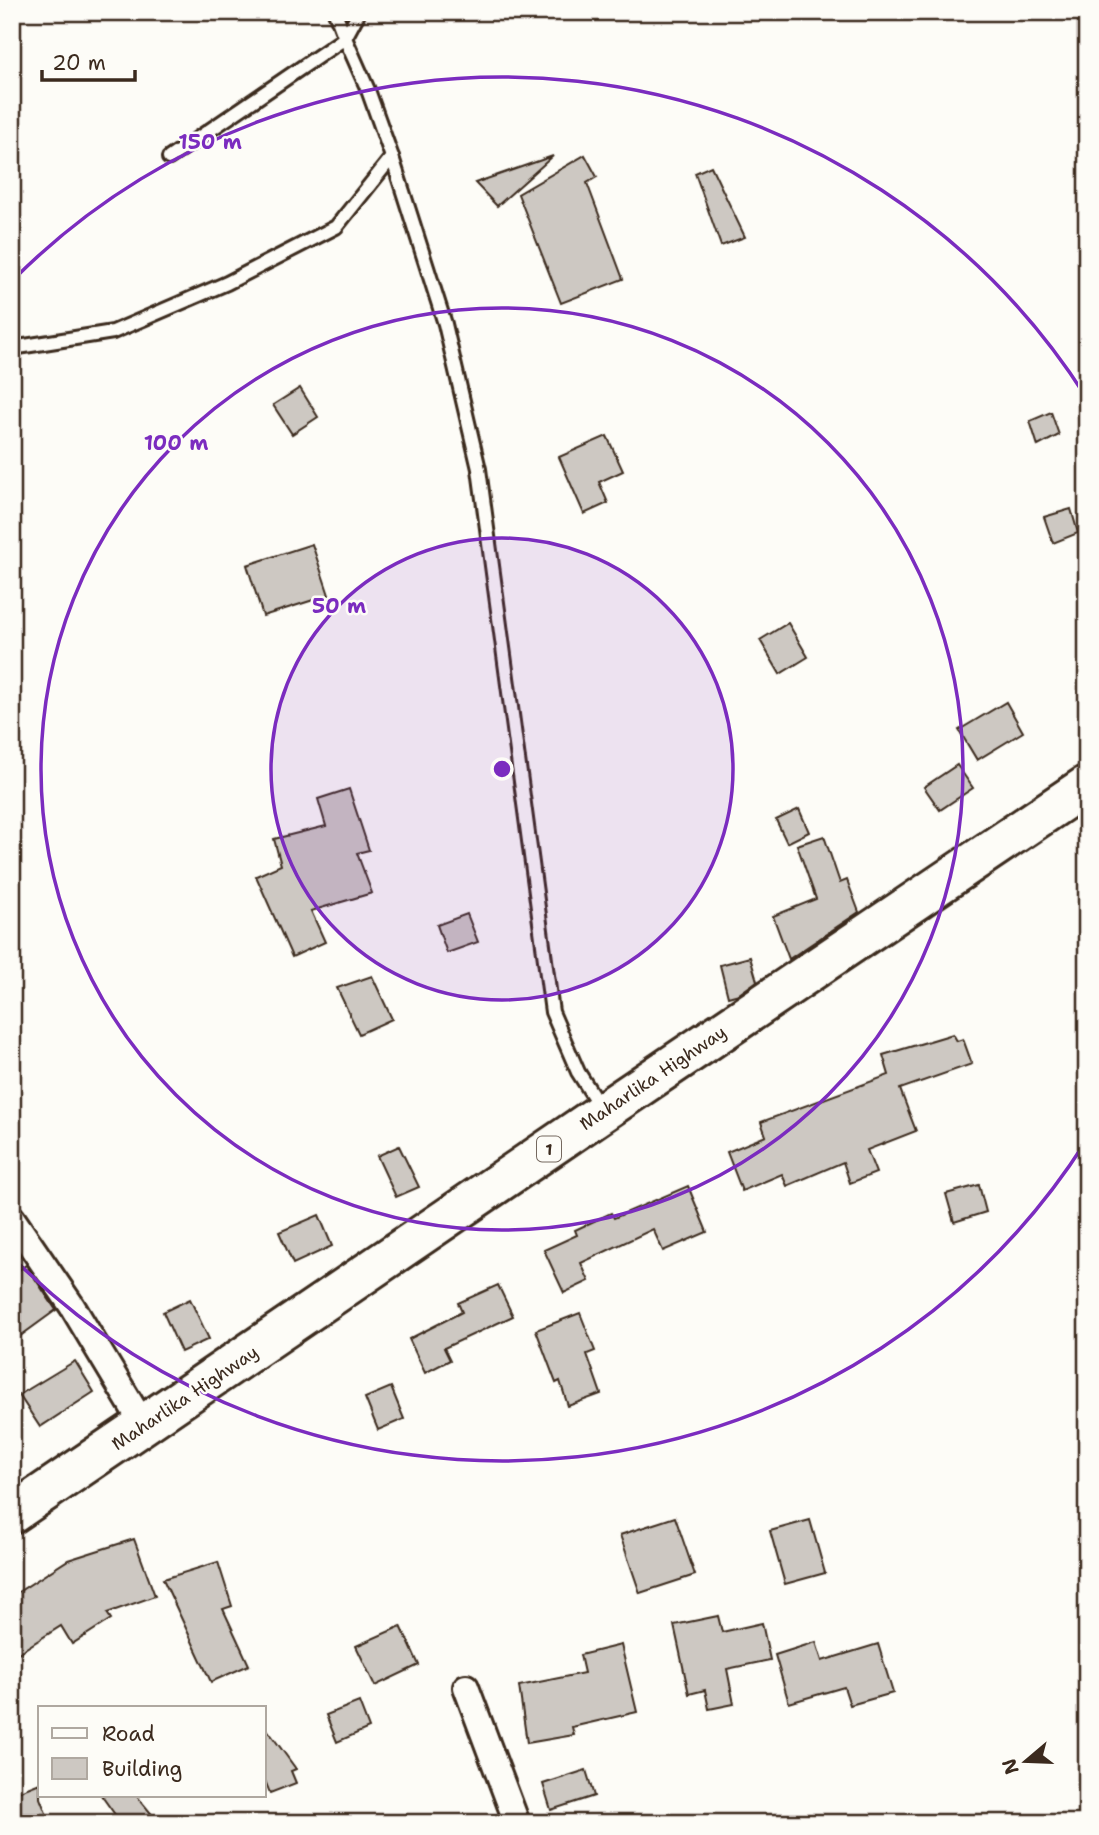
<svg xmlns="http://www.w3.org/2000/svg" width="1099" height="1835" font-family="'Shantell Sans',sans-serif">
  <rect width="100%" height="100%" fill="#fdfcf7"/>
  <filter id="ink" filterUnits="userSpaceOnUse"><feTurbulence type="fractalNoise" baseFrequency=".0143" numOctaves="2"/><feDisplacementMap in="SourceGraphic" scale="14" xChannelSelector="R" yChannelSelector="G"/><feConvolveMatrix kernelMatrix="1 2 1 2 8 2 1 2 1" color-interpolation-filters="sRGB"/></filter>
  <g filter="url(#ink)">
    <g fill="#cdc8c2" stroke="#3b2a1e" stroke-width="2">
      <polygon points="585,155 597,177 587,183 623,279 561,303 518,194"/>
      <polygon points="553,156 497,206 475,183"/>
      <polygon points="711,166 745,237 721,246 695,173"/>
      <polygon points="300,388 318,417 292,434 273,405"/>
      <polygon points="1051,412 1059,435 1038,446 1030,421"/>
      <polygon points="607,436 623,471 599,482 608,503 584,514 559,457"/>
      <polygon points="1071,509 1078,533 1053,543 1044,517"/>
      <polygon points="312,544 329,595 263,616 247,565"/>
      <polygon points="788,623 808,657 780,674 760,640"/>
      <polygon points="1006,702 1023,732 977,760 959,730"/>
      <polygon points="957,765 973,788 940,810 924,787"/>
      <polygon points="349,789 369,850 357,853 372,893 311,911 325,942 292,957 256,876 281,865 274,839 326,826 318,799"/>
      <polygon points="799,809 809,832 787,843 776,820"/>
      <polygon points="824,836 840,883 847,880 859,912 789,959 773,916 816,899 797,845"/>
      <polygon points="467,914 478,942 447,953 437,925"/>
      <polygon points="750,957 757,981 739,994 728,997 720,965"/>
      <polygon points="372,976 392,1019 359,1034 337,988"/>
      <polygon points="953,1034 957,1041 963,1039 972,1064 900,1089 916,1131 867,1150 876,1173 850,1183 843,1162 787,1186 782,1174 742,1191 727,1152 766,1136 761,1122 889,1075 883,1055"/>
      <polygon points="399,1146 419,1187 396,1197 377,1156"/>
      <polygon points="979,1185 986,1212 954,1222 946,1194"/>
      <polygon points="688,1186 707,1232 663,1251 653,1229 581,1263 589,1281 564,1293 544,1250 577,1235 575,1230 611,1213 614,1218"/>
      <polygon points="319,1215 332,1246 293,1264 279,1232"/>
      <polygon points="26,1265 56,1310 12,1342 12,1275"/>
      <polygon points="498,1285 513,1316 444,1348 450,1360 425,1373 409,1339 462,1312 458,1303"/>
      <polygon points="190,1299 209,1339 181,1352 163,1312"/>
      <polygon points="580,1313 595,1351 587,1354 601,1394 568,1406 560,1381 556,1383 536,1330"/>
      <polygon points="75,1361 94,1392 40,1427 19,1395"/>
      <polygon points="391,1387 404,1419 378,1430 365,1398"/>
      <polygon points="675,1517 695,1575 640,1593 620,1535"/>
      <polygon points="810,1520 825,1573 785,1584 770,1531"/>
      <polygon points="134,1539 155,1596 107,1613 111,1619 72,1644 61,1626 12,1657 12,1596 68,1560"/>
      <polygon points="218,1562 232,1606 223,1609 249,1665 211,1682 163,1579"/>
      <polygon points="718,1616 722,1632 762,1623 770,1660 727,1669 734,1704 709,1709 705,1690 689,1694 674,1625"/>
      <polygon points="401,1626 419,1665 375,1686 356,1646"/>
      <polygon points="816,1642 822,1661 878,1644 893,1693 850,1705 844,1687 789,1703 775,1655"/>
      <polygon points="621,1645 637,1712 572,1727 574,1735 527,1743 519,1686 584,1673 580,1655"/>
      <polygon points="359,1702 369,1728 337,1742 326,1715"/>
      <polygon points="264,1725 296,1769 291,1771 296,1783 270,1793 264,1778"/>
      <polygon points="586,1770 594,1796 551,1810 543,1784"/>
      <polygon points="40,1783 40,1798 50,1823 12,1823 12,1794"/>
      <polygon points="101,1795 136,1795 159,1823 121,1823"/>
    </g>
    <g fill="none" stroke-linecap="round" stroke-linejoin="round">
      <defs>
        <g id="lane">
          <polyline points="359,12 345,38 368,90 392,157 445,324 479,469 552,1012 578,1072 601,1108"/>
          <polyline points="169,158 345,38 335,12"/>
          <polyline points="12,348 113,332 227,283 336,227 392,157"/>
        </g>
        <g id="street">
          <polyline points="12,1218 72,1306 144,1426"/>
          <polyline points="466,1687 517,1823"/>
        </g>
        <polyline id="highway" points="12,1514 604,1111 1087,785"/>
      </defs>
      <use href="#lane" stroke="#3b2a1e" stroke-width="18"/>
      <use href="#street" stroke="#3b2a1e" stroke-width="30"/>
      <use href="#highway" stroke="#3b2a1e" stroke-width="44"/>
      <use href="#lane" stroke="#fdfcf7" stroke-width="12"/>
      <use href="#street" stroke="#fdfcf7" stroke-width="24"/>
      <use href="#highway" stroke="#fdfcf7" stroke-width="38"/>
    </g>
  </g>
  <circle cx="502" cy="769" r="231" fill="#7b2cbf" fill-opacity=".12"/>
  <g fill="none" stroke="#7b2cbf" stroke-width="3.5">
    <circle cx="502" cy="769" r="231"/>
    <circle cx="502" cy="769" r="461"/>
    <path d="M1086 1141A692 692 0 0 1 13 1258M13 280A692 692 0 0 1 1086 397"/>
  </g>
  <g text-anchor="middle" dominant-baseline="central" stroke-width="5" stroke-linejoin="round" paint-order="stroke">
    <rect fill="#fdfcf7" stroke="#75695f" stroke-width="2" x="537" y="1136.5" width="24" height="25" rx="5"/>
    <g font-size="16" font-weight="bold" fill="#3b2a1e">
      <text x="549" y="1149">1</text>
    </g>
    <g font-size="18" fill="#3b2a1e" stroke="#fdfcf7">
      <text transform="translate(653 1078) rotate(-34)">Maharlika Highway</text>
      <text transform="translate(185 1398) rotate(-34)">Maharlika Highway</text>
    </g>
  </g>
  <circle cx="502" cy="769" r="10" fill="#7b2cbf" stroke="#fdfcf7" stroke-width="3.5"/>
  <g font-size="21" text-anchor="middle" font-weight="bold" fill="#7b2cbf" stroke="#fdfcf7" stroke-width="5" stroke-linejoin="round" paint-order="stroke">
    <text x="210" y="149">150 m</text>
    <text x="176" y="450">100 m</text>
    <text x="339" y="613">50 m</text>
  </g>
  <rect width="1099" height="1835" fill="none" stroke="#fdfcf7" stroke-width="42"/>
  <rect x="21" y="21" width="1057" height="1793" fill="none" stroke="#3b2a1e" stroke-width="2.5" filter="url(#ink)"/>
  <rect x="38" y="1706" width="228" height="91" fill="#fdfcf7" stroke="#afa8a0" stroke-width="2"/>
  <rect x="52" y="1728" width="35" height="10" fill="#fdfcf7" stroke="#afa8a0" stroke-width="2"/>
  <text x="102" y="1741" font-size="21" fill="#3b2a1e">Road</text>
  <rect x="52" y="1758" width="35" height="21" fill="#cdc8c2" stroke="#afa8a0" stroke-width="2"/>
  <text x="102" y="1776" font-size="21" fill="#3b2a1e">Building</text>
  <g transform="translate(1026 1761) rotate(251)" stroke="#fdfcf7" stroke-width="5" paint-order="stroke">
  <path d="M0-5L12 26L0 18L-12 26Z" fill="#3b2a1e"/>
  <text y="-10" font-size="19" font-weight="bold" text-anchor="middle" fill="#3b2a1e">N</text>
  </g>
  <path d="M42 70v10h93v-10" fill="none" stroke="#3b2a1e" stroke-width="3.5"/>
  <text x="52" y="70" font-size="21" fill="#3b2a1e" stroke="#fdfcf7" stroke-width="5" paint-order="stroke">20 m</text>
</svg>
